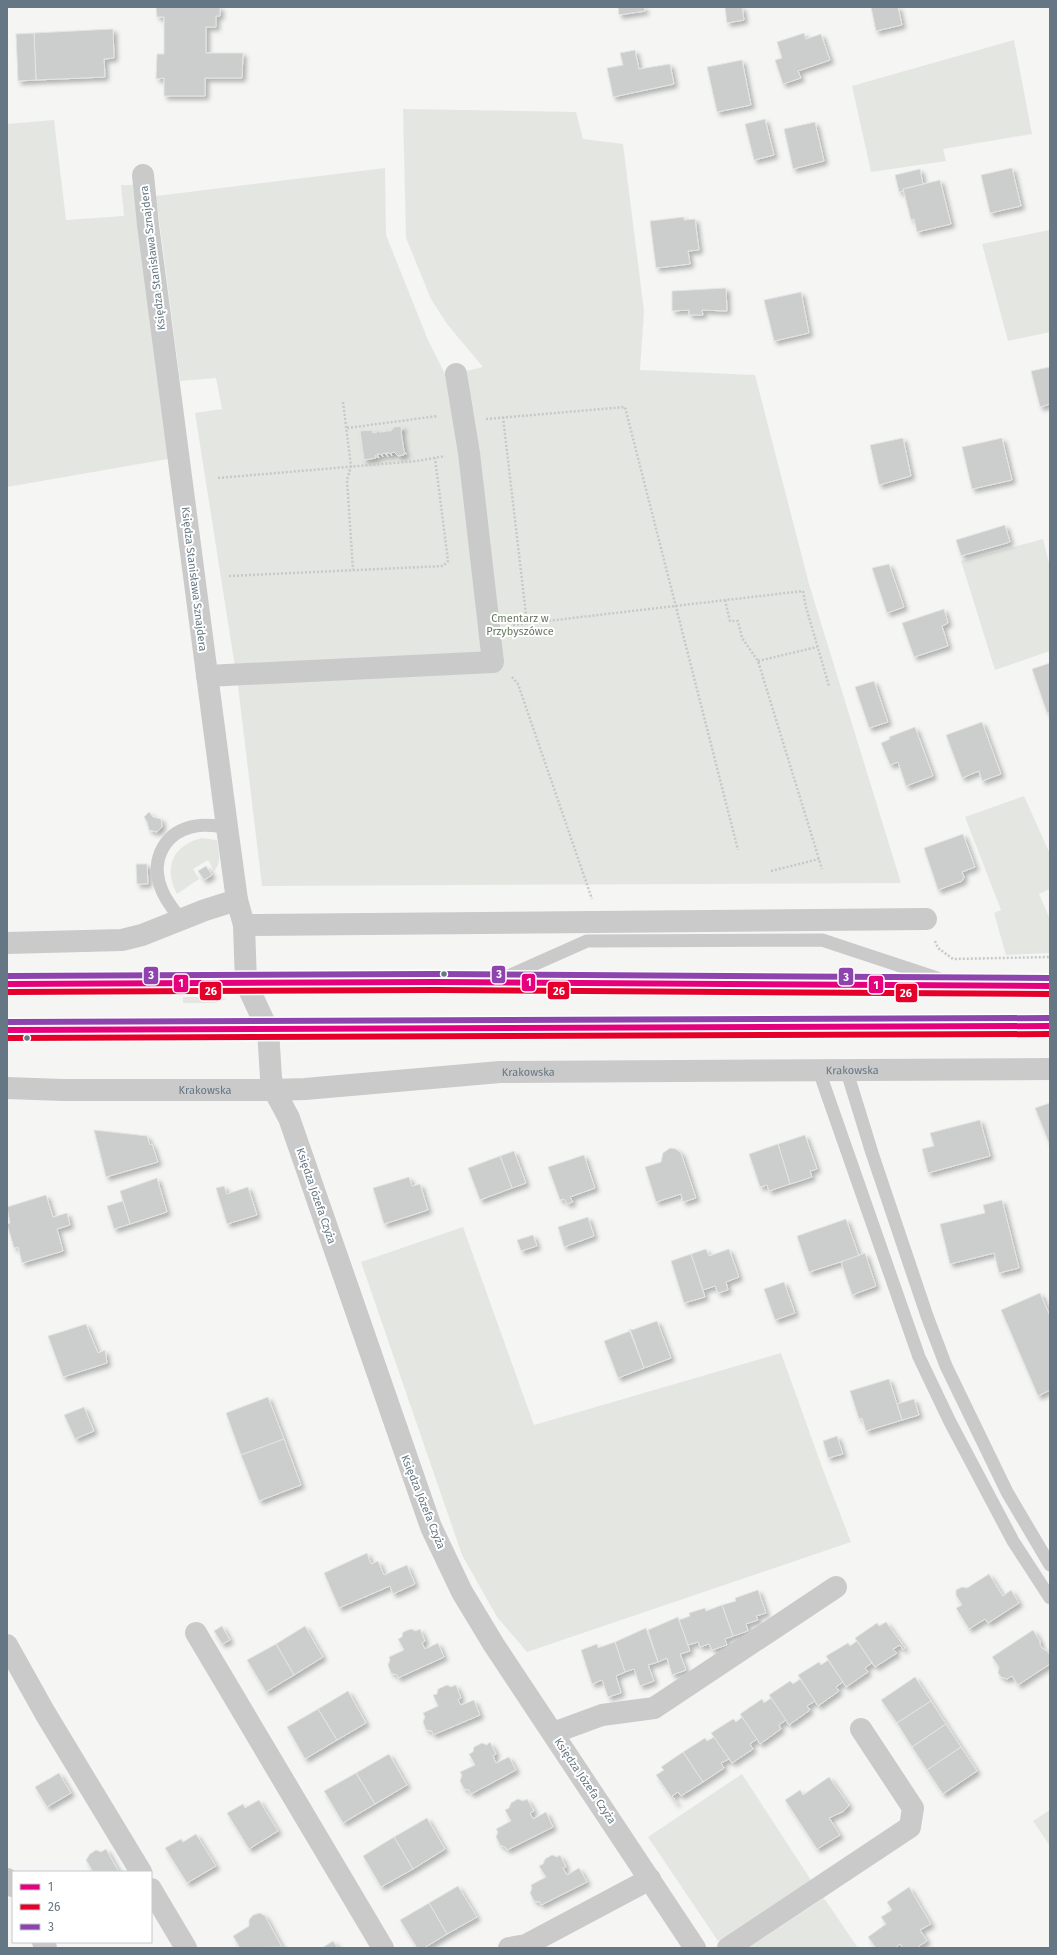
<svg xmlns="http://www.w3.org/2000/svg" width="1057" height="1955" font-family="'Fira Sans',sans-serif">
  <defs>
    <filter id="shadow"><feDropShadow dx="3.5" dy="3.5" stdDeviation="2" flood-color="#0004"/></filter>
  </defs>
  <rect width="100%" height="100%" fill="#f5f5f4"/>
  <g fill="#e4e7e1">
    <polygon points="1014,40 1032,134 943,149 946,161 871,172 852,86"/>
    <polygon points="403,109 576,112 583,139 623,144 644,311 640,370 755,375 809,584 901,883 262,886 238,686 195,413 222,409 216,378 180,381 156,196 385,168 386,235 428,340 446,376 483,367 447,324 431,299 406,238"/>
    <polygon points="54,120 66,220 124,216 121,185 133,185 168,459 7,487 7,124"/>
    <polygon points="1049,230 1050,332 1008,341 982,244"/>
    <polygon points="1043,539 1050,567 1050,651 995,670 961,561"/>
    <polygon points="1024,796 1050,854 1050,889 1039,894 1050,919 1050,953 1006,955 994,913 1001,910 965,817"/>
    <path d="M 202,838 L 217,840 C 218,851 223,862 214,871 L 208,860 L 193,869 L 199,879 L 177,894 C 163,867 173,845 202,838 Z"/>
    <polygon points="183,997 221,997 226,999 215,1003 183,1003"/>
    <polygon points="463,1227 534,1425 781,1353 822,1467 851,1542 527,1652 497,1617 462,1555 361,1262"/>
    <polygon points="742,1774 811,1880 718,1941 648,1837"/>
    <polygon points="1050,1810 1050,1846 1033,1821"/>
    <polygon points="824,1898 858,1948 748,1948"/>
  </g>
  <g fill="#cccece" stroke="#e4e4e4" filter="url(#shadow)">
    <polygon points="156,7 220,7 220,16 216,16 216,27 206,27 206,53 243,53 242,78 205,78 205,96 164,96 164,78 156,79 157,54 164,54 164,17 157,17"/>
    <polygon points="618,7 644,7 645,11 619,15"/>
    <polygon points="725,7 742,7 744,20 727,23"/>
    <polygon points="871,7 898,7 902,25 876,31"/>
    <polygon points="113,29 114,58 104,59 105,77 36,80 34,33"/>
    <polygon points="34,33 36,80 18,81 16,34"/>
    <polygon points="804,33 806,39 821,34 830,60 798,71 801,78 783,84 775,60 782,58 777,42"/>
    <polygon points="635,50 639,69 670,64 674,84 613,97 607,68 623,65 620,53"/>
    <polygon points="742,60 751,105 717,112 707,67"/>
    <polygon points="765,119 774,155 754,160 745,124"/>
    <polygon points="815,122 824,161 793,169 784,129"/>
    <polygon points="1012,168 1021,206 990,213 981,175"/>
    <polygon points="920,169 923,184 903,189 904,191 899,192 895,175"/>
    <polygon points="940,180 951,224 917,232 914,219 911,220 903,189"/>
    <polygon points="684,217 684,220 695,219 699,250 688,251 690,264 656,268 650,221"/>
    <polygon points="726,288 727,311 702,310 703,315 689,315 689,310 672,311 672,291"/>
    <polygon points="801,292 809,333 774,341 764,300"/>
    <polygon points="1050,367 1050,404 1040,407 1031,371"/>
    <polygon points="401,426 401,429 404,427 401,431 404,451 407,454 404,453 404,455 398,456 394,452 391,453 392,456 389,453 386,453 388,457 385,453 382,454 383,457 380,454 377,454 379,458 375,455 376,458 364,460 360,431 372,430 373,433 375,429 374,433 377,432 380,429 379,432 382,432 384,428 383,432 387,431 389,428 388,431 391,431 394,427"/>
    <polygon points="903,438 911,476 879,485 870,445"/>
    <polygon points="1002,438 1012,480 972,489 962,447"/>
    <polygon points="1005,525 1010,542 961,556 956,540"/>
    <polygon points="889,564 904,607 887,613 872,568"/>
    <polygon points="944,609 948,623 942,626 948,646 914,657 902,623"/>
    <polygon points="1050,663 1050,712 1047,713 1032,669"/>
    <polygon points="874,681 888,722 869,728 855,687"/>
    <polygon points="982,722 1001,774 982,781 979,771 962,778 946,735"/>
    <polygon points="915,727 933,776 906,786 898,762 890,765 881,743 890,739 889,737"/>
    <polygon points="149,812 153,817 161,819 162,827 157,832 149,830 147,822 144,817"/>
    <polygon points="963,834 975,867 962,872 964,877 962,881 938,890 924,848"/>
    <polygon points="136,864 147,864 148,884 137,884"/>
    <polygon points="206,866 212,875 204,880 198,871"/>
    <polygon points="1050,1103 1050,1143 1049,1143 1035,1108"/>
    <polygon points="980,1120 990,1156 928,1173 922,1149 934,1146 930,1133"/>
    <polygon points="94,1130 147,1136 150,1145 152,1144 158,1162 106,1177"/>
    <polygon points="805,1135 817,1169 810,1171 812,1177 790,1184 778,1144"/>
    <polygon points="778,1144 790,1184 769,1191 767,1185 760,1187 749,1154"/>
    <polygon points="670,1148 676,1149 681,1153 696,1198 683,1202 681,1194 656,1202 645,1167 661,1162 663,1153"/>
    <polygon points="514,1151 526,1183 512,1188 500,1156"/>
    <polygon points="584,1155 595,1188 570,1197 573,1202 567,1204 564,1199 560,1200 548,1167"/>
    <polygon points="500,1156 512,1188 480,1200 468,1168"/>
    <polygon points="409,1177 412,1186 420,1184 428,1210 384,1224 373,1188"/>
    <polygon points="157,1178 167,1212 130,1224 120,1191"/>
    <polygon points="224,1186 227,1194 248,1187 257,1215 227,1224 216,1188"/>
    <polygon points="46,1195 53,1217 67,1213 70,1225 57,1229 63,1251 22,1263 18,1247 14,1248 7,1224 10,1223 7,1207"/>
    <polygon points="1002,1200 1019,1268 999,1273 994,1253 950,1264 940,1224 985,1213 983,1205"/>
    <polygon points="123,1201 130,1224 114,1229 107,1206"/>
    <polygon points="588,1217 594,1236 564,1247 558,1227"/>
    <polygon points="846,1219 859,1256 809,1272 797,1236"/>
    <polygon points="533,1235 537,1246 521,1251 517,1240"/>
    <polygon points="706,1249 709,1256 729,1249 739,1277 726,1282 728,1290 718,1293 715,1286 703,1290 691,1254"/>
    <polygon points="865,1253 876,1286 852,1295 841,1262"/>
    <polygon points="691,1254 705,1297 684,1303 671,1261"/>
    <polygon points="784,1282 795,1313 775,1320 764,1289"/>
    <polygon points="1040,1293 1050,1316 1050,1390 1038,1396 1001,1310"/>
    <polygon points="657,1321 671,1358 644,1368 630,1329 632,1330"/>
    <polygon points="86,1324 98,1353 105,1350 107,1363 63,1377 48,1336"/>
    <polygon points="629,1329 644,1368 618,1378 604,1341 630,1331"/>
    <polygon points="889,1379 902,1420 866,1431 862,1418 859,1419 850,1391"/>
    <polygon points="268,1397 284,1439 241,1455 226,1413"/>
    <polygon points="914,1399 919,1415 902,1420 897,1404"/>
    <polygon points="84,1407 94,1431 75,1439 64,1415"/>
    <polygon points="837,1436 843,1454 828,1458 823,1441"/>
    <polygon points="284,1439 301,1485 259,1501 241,1455"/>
    <polygon points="367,1553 371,1564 378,1561 384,1575 407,1565 415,1584 393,1594 390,1586 339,1608 324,1573"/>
    <polygon points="989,1574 1003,1596 1011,1590 1019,1603 988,1623 985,1619 969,1629 956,1608 962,1605 956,1595 956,1590 962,1587 967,1588"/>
    <polygon points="758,1590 766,1613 756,1616 758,1620 746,1624 748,1631 733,1636 722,1605 736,1601 735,1598"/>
    <polygon points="722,1605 733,1636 725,1639 727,1645 712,1650 709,1644 700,1647 698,1642 688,1645 679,1620 690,1616 689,1613 705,1608 706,1611"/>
    <polygon points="678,1617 690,1651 680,1654 686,1670 672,1675 667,1658 658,1662 648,1630"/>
    <polygon points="886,1622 905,1648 903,1650 900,1645 893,1649 897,1653 875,1667 855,1638 877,1623 879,1626"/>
    <polygon points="222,1626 230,1640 222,1644 214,1631"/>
    <polygon points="305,1626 323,1657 294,1675 276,1644"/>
    <polygon points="646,1628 658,1662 648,1665 654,1681 640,1686 634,1669 625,1672 615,1642"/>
    <polygon points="411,1629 416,1631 420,1629 425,1641 422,1643 425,1649 438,1643 444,1657 398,1678 397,1675 391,1673 388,1665 390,1660 389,1657 404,1650 398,1639 402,1637 403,1632"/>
    <polygon points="1033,1630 1040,1641 1040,1645 1043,1649 1047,1651 1050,1655 1050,1664 1018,1685 1012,1676 1007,1679 1001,1677 998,1673 999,1667 992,1657"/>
    <polygon points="857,1641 872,1663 865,1668 868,1672 846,1687 826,1656 848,1643 850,1646"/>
    <polygon points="615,1642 625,1672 616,1676 621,1693 608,1697 602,1680 592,1684 581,1650 597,1644 598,1648"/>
    <polygon points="276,1644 294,1675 266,1692 247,1660"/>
    <polygon points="828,1660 843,1682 836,1687 839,1691 818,1706 798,1675 819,1662 821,1665"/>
    <polygon points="915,1677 931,1701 897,1723 881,1700"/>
    <polygon points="800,1679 815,1701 807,1706 810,1710 789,1725 769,1695 790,1681 793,1684"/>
    <polygon points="447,1685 451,1687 456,1685 461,1698 458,1700 461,1705 474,1700 480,1715 433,1735 432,1731 426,1730 423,1722 425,1717 423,1713 438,1706 433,1695 437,1694 438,1689"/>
    <polygon points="348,1691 366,1723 337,1740 318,1709"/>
    <polygon points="771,1698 786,1720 779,1725 781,1729 760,1744 740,1714 762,1699 764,1703"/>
    <polygon points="931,1701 946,1724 912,1747 897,1723"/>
    <polygon points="318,1709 337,1740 305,1759 287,1727"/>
    <polygon points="742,1717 757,1739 750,1744 753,1749 732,1763 711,1733 733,1719 736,1722"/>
    <polygon points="946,1724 961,1747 927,1770 912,1747"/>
    <polygon points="714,1737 729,1759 721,1763 724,1768 703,1782 683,1752 705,1738 707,1741"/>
    <polygon points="490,1742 496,1754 493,1756 496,1763 509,1757 516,1770 471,1794 469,1790 464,1789 460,1781 462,1775 460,1772 475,1765 469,1754 473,1752 474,1747 482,1743 487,1745"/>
    <polygon points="961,1747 977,1771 943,1794 927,1770"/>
    <polygon points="683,1752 703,1782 681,1796 678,1792 672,1796 677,1803 676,1804 656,1775 664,1770 661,1767"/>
    <polygon points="389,1754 407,1785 375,1804 356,1773"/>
    <polygon points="59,1773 71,1793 47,1807 35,1787"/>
    <polygon points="356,1773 375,1804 343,1823 324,1791"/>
    <polygon points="829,1777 849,1805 844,1811 829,1818 840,1835 817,1849 785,1800 800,1790 803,1795"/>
    <polygon points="518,1799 523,1801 527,1799 534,1811 530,1813 533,1819 546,1812 553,1827 507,1850 505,1847 500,1845 496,1837 498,1832 496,1829 511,1821 505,1810 509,1808 511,1803"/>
    <polygon points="259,1800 278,1831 249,1849 227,1813 243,1804 245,1808"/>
    <polygon points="427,1818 445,1849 413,1869 394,1837"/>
    <polygon points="196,1834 216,1866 187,1883 165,1848 181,1839 183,1842"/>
    <polygon points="394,1837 413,1869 381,1887 363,1856"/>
    <polygon points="106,1849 119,1872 93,1872 86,1860 90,1854 96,1850 101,1852"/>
    <polygon points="552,1855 557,1857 560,1855 566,1867 563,1868 567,1875 579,1868 587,1882 541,1905 540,1902 534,1901 530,1893 532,1888 531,1885 546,1877 539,1866 543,1864 545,1859"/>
    <polygon points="458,1886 477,1917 447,1934 429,1903"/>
    <polygon points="909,1887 931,1924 920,1930 927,1941 919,1946 920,1948 903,1948 900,1944 895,1948 876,1948 868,1937 886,1924 881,1917 892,1910 887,1902"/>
    <polygon points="429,1903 447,1934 424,1948 417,1948 400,1920"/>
    <polygon points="260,1913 265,1916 282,1947 240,1948 233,1936 249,1926 249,1920 253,1915"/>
    <polygon points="333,1941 338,1948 322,1948"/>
  </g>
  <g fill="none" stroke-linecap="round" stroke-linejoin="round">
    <defs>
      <g id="primary">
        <polyline points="7,984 435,982 1050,986"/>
        <polyline points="7,1030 1050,1026"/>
      </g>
    </defs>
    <use href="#primary" stroke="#d1d2d2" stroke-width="24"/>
    <g stroke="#c6c8c9" stroke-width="2.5" stroke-dasharray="2 2" stroke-linecap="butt">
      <polyline points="343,402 351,466 347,480 353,570"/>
      <polyline points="503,417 527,623"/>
      <polyline points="486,419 625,407 738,850"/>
      <polyline points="347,428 438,416"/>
      <polyline points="218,478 417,461 445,456"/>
      <polyline points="229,576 443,566 448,561 435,458"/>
      <polyline points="725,600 730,621 738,621 742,638 758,661 822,869"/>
      <polyline points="513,625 803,591 806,607 829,686"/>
      <polyline points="758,661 817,647"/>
      <polyline points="512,677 518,684 592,899"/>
      <polyline points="771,871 819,859"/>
      <polyline points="935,941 938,948 953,959 1050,957"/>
    </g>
    <g stroke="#cacacb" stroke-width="13">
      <path d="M 181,920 C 174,910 165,900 161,888 C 150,859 165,831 196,826 C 205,824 217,826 227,827"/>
      <polyline points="504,978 587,941 822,940 940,979"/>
      <polyline points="819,1071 919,1357 950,1422 1013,1541 1050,1598"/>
      <polyline points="847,1072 872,1153 927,1316 946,1366 1007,1492 1050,1565"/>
    </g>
    <g stroke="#cacacb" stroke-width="22">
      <polyline points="143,175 148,225 227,827 237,900 244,925 246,983 268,1030 271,1078 274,1090 289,1118 431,1527 462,1592 494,1645 695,1948"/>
      <polyline points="207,676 493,662 469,453 456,374"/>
      <polyline points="244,925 926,919"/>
      <polyline points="7,943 122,940 142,935 205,910 237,900"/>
      <path id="s1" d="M 7,1088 L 63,1090 L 274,1090 L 305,1089 L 500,1072 L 1050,1069"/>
      <polyline points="196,1633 383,1948"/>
      <polyline points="7,1645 45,1713 141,1872"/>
      <polyline points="553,1733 602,1715 654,1708 836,1587"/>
      <polyline points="7,1879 13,1886"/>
      <polyline points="151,1889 186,1948"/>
      <polyline points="43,1942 46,1948"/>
      <polyline points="509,1948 526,1945 650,1879"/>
      <polyline points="728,1948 910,1827 913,1808 861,1729"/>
    </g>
    <use href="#primary" stroke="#dedfe0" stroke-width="22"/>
    <defs>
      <g id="bus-1">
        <polyline points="7,984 435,982 1050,986"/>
        <polyline points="7,1030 1050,1026"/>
      </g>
      <g id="bus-2">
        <polyline points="7,992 435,990 1050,994"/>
        <polyline points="7,1038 1050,1034"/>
      </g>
      <g id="bus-3">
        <polyline points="7,976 435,974 1050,978"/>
        <polyline points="7,1022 1050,1018"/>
      </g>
    </defs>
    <use href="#bus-1" stroke="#fff" stroke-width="9"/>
    <use href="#bus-2" stroke="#fff" stroke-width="9"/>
    <use href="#bus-3" stroke="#fff" stroke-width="9"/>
    <use href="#bus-1" stroke="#e5007d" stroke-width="6"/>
    <use href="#bus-2" stroke="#e4002b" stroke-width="6"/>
    <use href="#bus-3" stroke="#8e44ad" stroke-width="6"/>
  </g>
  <g fill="#657784" stroke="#fff" stroke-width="1.5">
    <circle cx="444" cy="974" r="3.5"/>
    <circle cx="27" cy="1038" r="3.5"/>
  </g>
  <g text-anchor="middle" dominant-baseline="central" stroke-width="4" stroke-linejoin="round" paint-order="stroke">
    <g font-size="11" fill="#657784" stroke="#fff">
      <text transform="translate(153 258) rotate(-97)">Księdza Stanisława Sznajdera</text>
      <text transform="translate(194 579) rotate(83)">Księdza Stanisława Sznajdera</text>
      <text stroke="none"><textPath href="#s1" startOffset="846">Krakowska</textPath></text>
      <text stroke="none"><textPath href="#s1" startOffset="522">Krakowska</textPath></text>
      <text stroke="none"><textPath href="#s1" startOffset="198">Krakowska</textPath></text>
      <text transform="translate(316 1196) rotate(71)">Księdza Józefa Czyża</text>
      <text transform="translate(423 1502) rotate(68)">Księdza Józefa Czyża</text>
      <text transform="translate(585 1781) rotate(56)">Księdza Józefa Czyża</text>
    </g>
    <g font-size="11" fill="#697b64" stroke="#fff">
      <text x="520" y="618">Cmentarz w<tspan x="520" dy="13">Przybyszówce</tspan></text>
    </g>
  </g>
  <g stroke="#fff" stroke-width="1.5">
    <rect x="491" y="965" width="15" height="19" rx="4" fill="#8e44ad"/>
    <rect x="143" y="966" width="16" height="19" rx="4" fill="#8e44ad"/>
    <rect x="838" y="967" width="16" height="19" rx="4" fill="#8e44ad"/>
    <rect x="521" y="973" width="15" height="19" rx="4" fill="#e5007d"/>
    <rect x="173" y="974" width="16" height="19" rx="4" fill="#e5007d"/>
    <rect x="868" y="975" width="16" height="19" rx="4" fill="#e5007d"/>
    <rect x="547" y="981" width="23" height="19" rx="4" fill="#e4002b"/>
    <rect x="199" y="981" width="23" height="20" rx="4" fill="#e4002b"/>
    <rect x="895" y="983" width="23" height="20" rx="4" fill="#e4002b"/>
  </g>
  <g font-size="11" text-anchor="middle" font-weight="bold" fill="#fff">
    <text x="499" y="978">3</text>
    <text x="151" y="979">3</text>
    <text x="846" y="981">3</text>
    <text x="529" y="986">1</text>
    <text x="181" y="987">1</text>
    <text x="876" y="989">1</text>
    <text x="559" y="995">26</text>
    <text x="211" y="995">26</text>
    <text x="906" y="997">26</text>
  </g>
  <rect width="1057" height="1955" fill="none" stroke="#657784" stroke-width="16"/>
  <rect x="12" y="1871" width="140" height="72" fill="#ffffff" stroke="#c1c9ce"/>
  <rect x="20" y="1884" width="20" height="6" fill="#e5007d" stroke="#c1c9ce"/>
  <text x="48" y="1891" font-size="12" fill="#657784">1</text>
  <rect x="20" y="1904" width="20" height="6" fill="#e4002b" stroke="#c1c9ce"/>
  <text x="48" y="1911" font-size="12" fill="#657784">26</text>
  <rect x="20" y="1924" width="20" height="6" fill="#8e44ad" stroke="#c1c9ce"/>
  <text x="48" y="1931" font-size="12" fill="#657784">3</text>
</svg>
